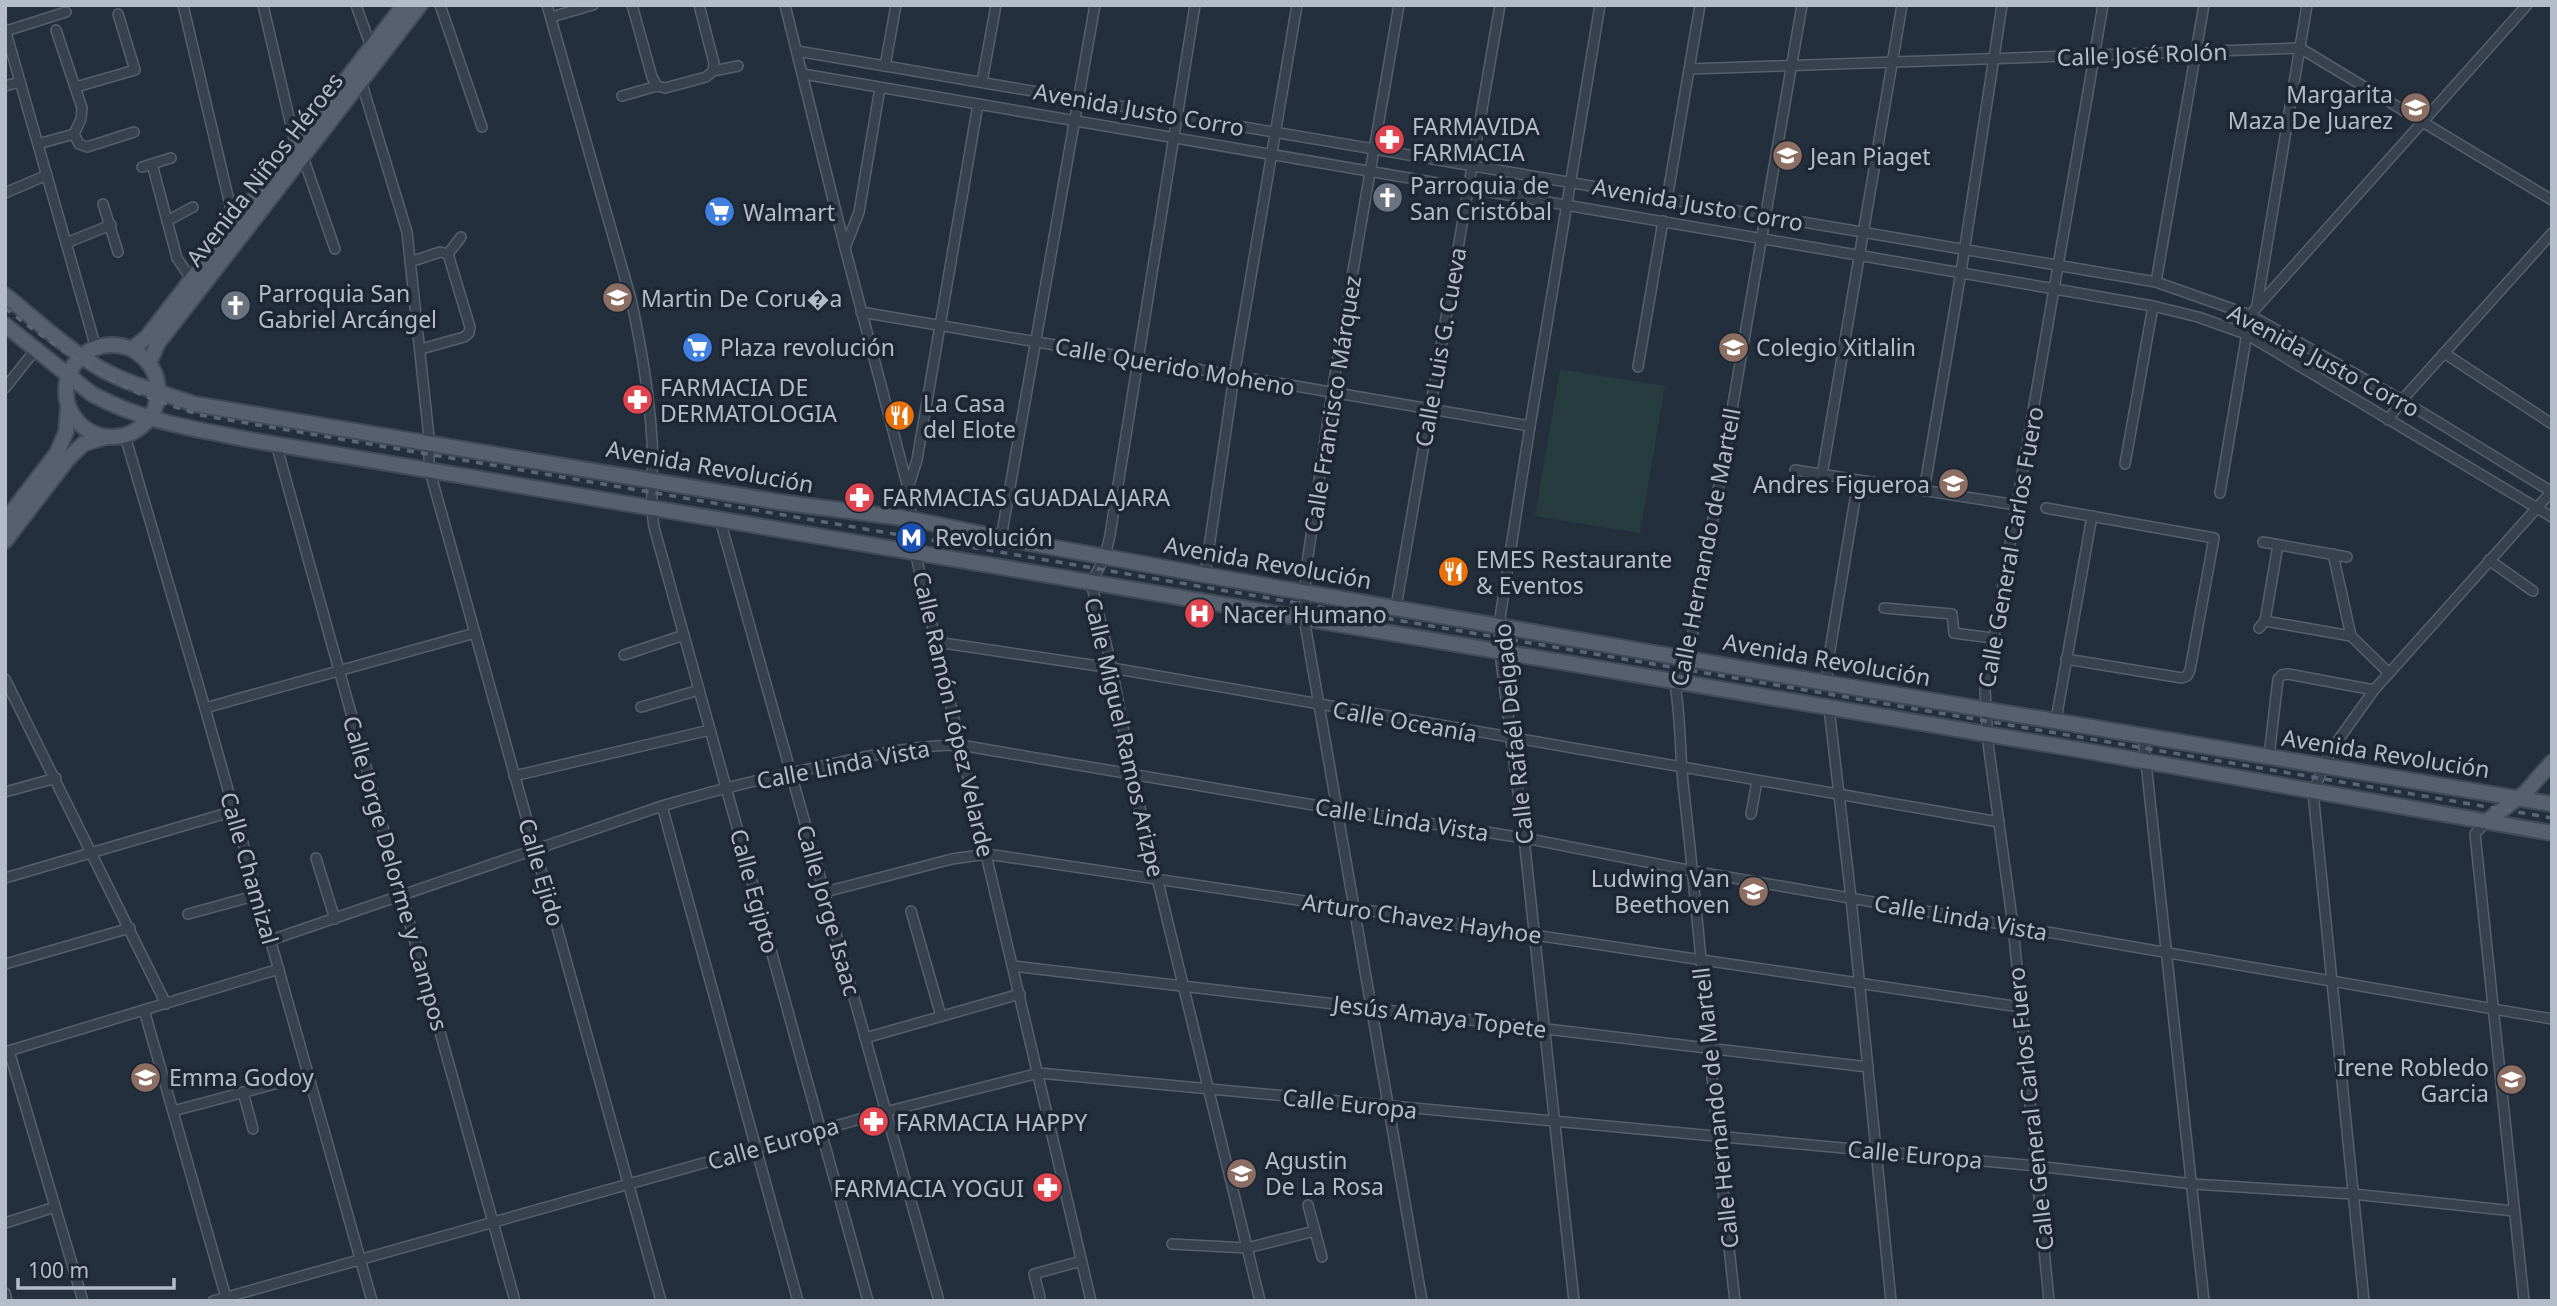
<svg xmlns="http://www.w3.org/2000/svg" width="2557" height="1306" font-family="'Noto Sans',sans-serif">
  <rect width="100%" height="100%" fill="#242f3e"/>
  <polygon fill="#263c3f" points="1560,369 1665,386 1640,533 1535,516"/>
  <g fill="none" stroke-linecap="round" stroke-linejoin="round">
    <defs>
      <g id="street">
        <polyline points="183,5 234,222"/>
        <polyline points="263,5 295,143"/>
        <polyline points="356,5 372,50"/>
        <polyline points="440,5 482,127"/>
        <path d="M 547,5 L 631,299 C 641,345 649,392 652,440 C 654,469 649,498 654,527 L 868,1301"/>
        <polyline points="632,5 652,77 657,86"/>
        <polyline points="699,5 714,63 713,71"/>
        <polyline points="785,5 845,248 908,488 915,552 936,642 1091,1301"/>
        <polyline points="1195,5 1110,535 1105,557 1091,583 1112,668 1132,775 1260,1301"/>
        <polyline points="1399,5 1332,392 1306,570 1304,618 1422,1301"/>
        <polyline points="551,17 593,5"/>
        <polyline points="5,29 96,348"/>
        <polyline points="56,30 82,108 81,119 74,134 79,144 87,147 134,132"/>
        <polyline points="6,31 66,12"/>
        <polyline points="797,51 2156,282 2250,315 2402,400 2552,492"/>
        <polyline points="885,66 896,5"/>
        <polyline points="1689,69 2300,48 2552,200"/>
        <polyline points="803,74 2055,289 2153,306 2198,317 2246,334 2552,517"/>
        <polyline points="361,81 407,232 429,437 429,468 661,1301"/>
        <polyline points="982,82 996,5"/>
        <polyline points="5,86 20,82"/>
        <polyline points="76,87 135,70 118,14"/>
        <polyline points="622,96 657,86 665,88 706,77 713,71 738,66"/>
        <polyline points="38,144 74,134"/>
        <polyline points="303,157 335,249"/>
        <polyline points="152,164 177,258 191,279"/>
        <polyline points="142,167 171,158"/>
        <polyline points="5,193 47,175"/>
        <polyline points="1667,199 1700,5"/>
        <polyline points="103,204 118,252"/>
        <polyline points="167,221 193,207"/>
        <polyline points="66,243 111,225"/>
        <polyline points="845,248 859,212 880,88"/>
        <polyline points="448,254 461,237"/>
        <polyline points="410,262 440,252 448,254"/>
        <polyline points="2156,282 2204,5"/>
        <polyline points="2257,305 2307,5"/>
        <polyline points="861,312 1530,426"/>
        <polyline points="421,349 464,337 469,333 470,327 448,254"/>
        <polyline points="2444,353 2552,424"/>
        <polyline points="1638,367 1663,221"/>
        <polyline points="5,388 36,349"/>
        <polyline points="2388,420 2402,400 2552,233"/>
        <polyline points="125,436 205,708 372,1301"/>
        <polyline points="276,444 515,1301"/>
        <polyline points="2125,464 2153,306"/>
        <polyline points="1795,470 2016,505"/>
        <polyline points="1822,475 1902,5"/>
        <polyline points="908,488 917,460 978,104"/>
        <polyline points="1924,491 1961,272 2002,5"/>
        <polyline points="2220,493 2250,315 2527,5"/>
        <polyline points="2046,508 2214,538 2190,670 2187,676 2182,678 2066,659"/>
        <polyline points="720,520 939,1301"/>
        <polyline points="1001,538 1095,5"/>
        <polyline points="2263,542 2347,557"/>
        <polyline points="2333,554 2351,636 2389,673"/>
        <polyline points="2489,560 2533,591"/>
        <polyline points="1205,575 1234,376 1297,5"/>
        <polyline points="1396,607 1500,5"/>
        <polyline points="1884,608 1952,614 1954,633 1992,638"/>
        <polyline points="2265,621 2351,636"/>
        <polyline points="2259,628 2265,621 2278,545"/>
        <polyline points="936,642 1112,668 1999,822"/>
        <polyline points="624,655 684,635"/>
        <polyline points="5,679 166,1004"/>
        <polyline points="1827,683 1828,662 1858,481"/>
        <polyline points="641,707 699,690"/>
        <polyline points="205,708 475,633"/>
        <polyline points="1829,708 1851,898 1891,1301"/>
        <polyline points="2056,720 2092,516"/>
        <polyline points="2143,735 2204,1301"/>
        <polyline points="2269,756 2278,679 2282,675 2288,674 2374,690"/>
        <polyline points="514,776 710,730"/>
        <polyline points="5,792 56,778"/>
        <polyline points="662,806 798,1301"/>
        <polyline points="1751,814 1757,781"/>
        <polyline points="2487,821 2475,834 2524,1301"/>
        <polyline points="316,858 335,919"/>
        <polyline points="5,878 234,811"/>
        <polyline points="825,892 952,859 987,854 2020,1007"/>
        <polyline points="911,911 941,1016"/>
        <polyline points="188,914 258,895"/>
        <path d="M 271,940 L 662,806 C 715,790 769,777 823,766 C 869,756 913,745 960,745 L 1337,809 L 1524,838 L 1693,871 L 2552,1019"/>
        <polyline points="5,964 130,928"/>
        <polyline points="1013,966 1868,1067"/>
        <polyline points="144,1010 227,1301"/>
        <polyline points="865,1038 1020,994"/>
        <polyline points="9,1051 83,1301"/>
        <polyline points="5,1052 279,969"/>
        <polyline points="243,1092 253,1129"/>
        <polyline points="173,1111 309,1075"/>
        <polyline points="1308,1205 1322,1257"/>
        <polyline points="5,1223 55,1207"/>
        <polyline points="1172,1244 1247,1248 1315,1231"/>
        <polyline points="5,1293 7,1301"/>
        <polyline points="1040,1297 1034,1274 1081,1261"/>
        <polyline points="213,1301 885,1112 1039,1073 2036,1166 2193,1184 2353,1194 2514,1211"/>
        <polyline points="1574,1301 1524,838 1501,661 1499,624 1530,426 1600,5"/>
        <path d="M 1735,1301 C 1715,1131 1703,961 1684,792 C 1680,759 1681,725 1676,691 L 1682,682 L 1695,623 L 1802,5"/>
        <polyline points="2049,1301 2013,926 1988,743 1985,689 2103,5"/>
        <polyline points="2364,1301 2313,792 2331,750 2374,690 2552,491"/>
      </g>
      <g id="primary">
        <path d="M 5,295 C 36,320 67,349 101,369 C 130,385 163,393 194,404 L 779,502 L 911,519 L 1001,538 L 1205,575 L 1827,683 L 2552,804"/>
        <path d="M 5,325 L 92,394 C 143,422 196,429 251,440 L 2081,750 L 2552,833"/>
        <circle cx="112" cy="391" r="46"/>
        <polyline points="132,349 147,337 404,5"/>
        <polyline points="149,363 158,343 420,5"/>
        <polyline points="5,521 57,453 66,432 68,407"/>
        <polyline points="5,541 67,460 83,444 106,437"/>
        <polyline points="2487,821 2526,792 2552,762"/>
      </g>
    </defs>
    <use href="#street" stroke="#565f6c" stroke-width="12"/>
    <use href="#primary" stroke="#414a57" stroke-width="18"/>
    <use href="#street" stroke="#38414e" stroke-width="9"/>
    <use href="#primary" stroke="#56606e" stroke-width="14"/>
    <path stroke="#5a6575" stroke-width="3.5" stroke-dasharray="7 7" stroke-linecap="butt" d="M 5,308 C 47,341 90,370 138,393 C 158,402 179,408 200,415 L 2552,818"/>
  </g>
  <defs>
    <symbol id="school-disc" viewBox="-11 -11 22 22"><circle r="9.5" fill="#8d6e63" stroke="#1d2633"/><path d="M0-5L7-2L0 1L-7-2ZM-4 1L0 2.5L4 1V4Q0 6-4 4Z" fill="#fff"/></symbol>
    <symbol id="pharmacy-disc" viewBox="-11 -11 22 22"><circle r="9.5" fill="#e0444e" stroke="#1d2633"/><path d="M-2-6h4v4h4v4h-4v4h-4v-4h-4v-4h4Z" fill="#fff"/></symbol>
    <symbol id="church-disc" viewBox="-11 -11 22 22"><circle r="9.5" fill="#6b7280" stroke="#1d2633"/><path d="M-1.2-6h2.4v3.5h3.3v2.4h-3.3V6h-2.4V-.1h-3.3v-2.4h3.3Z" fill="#fff"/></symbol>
    <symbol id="supermarket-disc" viewBox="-11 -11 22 22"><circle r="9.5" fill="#3f7fe0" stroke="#1d2633"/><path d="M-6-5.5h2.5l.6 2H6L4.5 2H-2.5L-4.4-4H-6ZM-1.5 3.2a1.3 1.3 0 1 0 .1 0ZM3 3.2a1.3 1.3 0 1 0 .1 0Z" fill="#fff"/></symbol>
    <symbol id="restaurant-disc" viewBox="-11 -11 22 22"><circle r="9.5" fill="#e8710a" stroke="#1d2633"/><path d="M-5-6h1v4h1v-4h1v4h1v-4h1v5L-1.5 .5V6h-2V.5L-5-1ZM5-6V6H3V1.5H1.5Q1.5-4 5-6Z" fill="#fff"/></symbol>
    <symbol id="metro-disc" viewBox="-11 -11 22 22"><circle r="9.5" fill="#1a4fb4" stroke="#1d2633"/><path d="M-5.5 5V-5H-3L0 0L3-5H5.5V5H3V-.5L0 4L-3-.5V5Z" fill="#fff"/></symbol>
    <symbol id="hospital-disc" viewBox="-11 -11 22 22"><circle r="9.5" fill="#e0444e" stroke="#1d2633"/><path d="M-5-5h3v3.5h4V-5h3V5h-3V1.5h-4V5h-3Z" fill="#fff"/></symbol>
  </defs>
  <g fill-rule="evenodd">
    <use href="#school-disc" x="2398" y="90" width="35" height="35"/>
    <use href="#pharmacy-disc" x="1372" y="122" width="35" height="35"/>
    <use href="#school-disc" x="1770" y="138" width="35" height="35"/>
    <use href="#church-disc" x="1370" y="180" width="35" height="35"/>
    <use href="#supermarket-disc" x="702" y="194" width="35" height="35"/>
    <use href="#school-disc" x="600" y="280" width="35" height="35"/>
    <use href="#church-disc" x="218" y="288" width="35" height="35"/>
    <use href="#supermarket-disc" x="680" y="330" width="35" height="35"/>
    <use href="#school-disc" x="1716" y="330" width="35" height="35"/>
    <use href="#pharmacy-disc" x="620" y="382" width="35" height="35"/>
    <use href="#restaurant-disc" x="882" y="398" width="35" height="35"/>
    <use href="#school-disc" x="1936" y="466" width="35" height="35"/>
    <use href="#pharmacy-disc" x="842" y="480" width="35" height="35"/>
    <use href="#metro-disc" x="894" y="520" width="35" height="35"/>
    <use href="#restaurant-disc" x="1436" y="554" width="35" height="35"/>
    <use href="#hospital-disc" x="1182" y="596" width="35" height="35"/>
    <use href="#school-disc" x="1736" y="874" width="35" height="35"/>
    <use href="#school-disc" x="128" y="1060" width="35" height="35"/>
    <use href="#school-disc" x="2494" y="1062" width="35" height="35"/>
    <use href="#pharmacy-disc" x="856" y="1104" width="35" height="35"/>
    <use href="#school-disc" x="1224" y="1156" width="35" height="35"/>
    <use href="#pharmacy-disc" x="1030" y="1170" width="35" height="35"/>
  </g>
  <g text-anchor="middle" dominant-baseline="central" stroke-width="7" stroke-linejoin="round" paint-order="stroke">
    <g font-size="23" fill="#b4bcc9" stroke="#1d2633">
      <text transform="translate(2142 54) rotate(-2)">Calle José Rolón</text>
      <text transform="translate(1139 109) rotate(10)">Avenida Justo Corro</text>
      <text transform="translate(264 169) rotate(-52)">Avenida Niños Héroes</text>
      <text transform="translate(1698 204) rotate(10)">Avenida Justo Corro</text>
      <text transform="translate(1440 347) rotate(-80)">Calle Luis G. Cueva</text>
      <text transform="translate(2324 360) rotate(28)">Avenida Justo Corro</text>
      <text transform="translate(1175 366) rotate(10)">Calle Querido Moheno</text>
      <text transform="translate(1332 404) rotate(-81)">Calle Francisco Márquez</text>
      <text transform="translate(710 466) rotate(10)">Avenida Revolución</text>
      <text transform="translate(1705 547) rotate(-79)">Calle Hernando de Martell</text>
      <text transform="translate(2010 547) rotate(-80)">Calle General Carlos Fuero</text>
      <text transform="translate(1268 562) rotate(10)">Avenida Revolución</text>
      <text transform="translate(1827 659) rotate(10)">Avenida Revolución</text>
      <text transform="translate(954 714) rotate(77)">Calle Ramón López Velarde</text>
      <text transform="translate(1405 721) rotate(10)">Calle Oceanía</text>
      <text transform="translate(1513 734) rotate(-96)">Calle Rafaél Delgado</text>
      <text transform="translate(1125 737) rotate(77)">Calle Miguel Ramos Arizpe</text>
      <text transform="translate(2386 753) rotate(9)">Avenida Revolución</text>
      <text transform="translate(843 764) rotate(-11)">Calle Linda Vista</text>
      <text transform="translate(1402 819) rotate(9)">Calle Linda Vista</text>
      <text transform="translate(250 868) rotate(74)">Calle Chamizal</text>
      <text transform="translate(542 872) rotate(74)">Calle Ejido</text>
      <text transform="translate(396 873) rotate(74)">Calle Jorge Delorme y Campos</text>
      <text transform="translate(755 891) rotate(75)">Calle Egipto</text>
      <text transform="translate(829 910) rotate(74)">Calle Jorge Isaac</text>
      <text transform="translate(1961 917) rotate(10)">Calle Linda Vista</text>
      <text transform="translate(1422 918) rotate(8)">Arturo Chavez Hayhoe</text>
      <text transform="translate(1440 1016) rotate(7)">Jesús Amaya Topete</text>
      <text transform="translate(1350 1103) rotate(6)">Calle Europa</text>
      <text transform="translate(1715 1108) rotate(-96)">Calle Hernando de Martell</text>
      <text transform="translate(2030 1109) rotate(-96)">Calle General Carlos Fuero</text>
      <text transform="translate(773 1143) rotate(-16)">Calle Europa</text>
      <text transform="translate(1915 1154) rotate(5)">Calle Europa</text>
    </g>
    <g font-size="23" fill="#b4bcc9" stroke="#1d2633" text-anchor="start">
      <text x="2393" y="94" text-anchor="end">Margarita<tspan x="2393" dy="26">Maza De Juarez</tspan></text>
      <text x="1412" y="126">FARMAVIDA<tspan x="1412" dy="26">FARMACIA</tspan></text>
      <text x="1810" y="156">Jean Piaget</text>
      <text x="1410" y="185">Parroquia de<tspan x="1410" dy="26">San Cristóbal</tspan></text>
      <text x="743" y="212">Walmart</text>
      <text x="258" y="293">Parroquia San<tspan x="258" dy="26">Gabriel Arcángel</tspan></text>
      <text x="641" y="298">Martin De Coru�a</text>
      <text x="720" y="347">Plaza revolución</text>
      <text x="1756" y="347">Colegio Xitlalin</text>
      <text x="660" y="387">FARMACIA DE<tspan x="660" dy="26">DERMATOLOGIA</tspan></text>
      <text x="923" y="403">La Casa<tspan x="923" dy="26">del Elote</tspan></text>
      <text x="1930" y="484" text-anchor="end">Andres Figueroa</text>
      <text x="882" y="497">FARMACIAS GUADALAJARA</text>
      <text x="935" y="537">Revolución</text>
      <text x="1476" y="559">EMES Restaurante<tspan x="1476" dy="26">&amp; Eventos</tspan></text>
      <text x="1223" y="614">Nacer Humano</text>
      <text x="1730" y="878" text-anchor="end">Ludwing Van<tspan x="1730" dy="26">Beethoven</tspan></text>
      <text x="2489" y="1067" text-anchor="end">Irene Robledo<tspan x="2489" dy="26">Garcia</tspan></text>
      <text x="169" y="1077">Emma Godoy</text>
      <text x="896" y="1122">FARMACIA HAPPY</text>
      <text x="1265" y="1160">Agustin<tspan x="1265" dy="26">De La Rosa</tspan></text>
      <text x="1024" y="1188" text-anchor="end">FARMACIA YOGUI</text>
    </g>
  </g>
  <rect width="2557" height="1306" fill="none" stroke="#b4bcc9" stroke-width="14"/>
  <path d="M18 1278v10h156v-10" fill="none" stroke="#b4bcc9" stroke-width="3.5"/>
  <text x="28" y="1278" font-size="21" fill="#b4bcc9" stroke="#1d2633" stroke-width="5" paint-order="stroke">100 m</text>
</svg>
